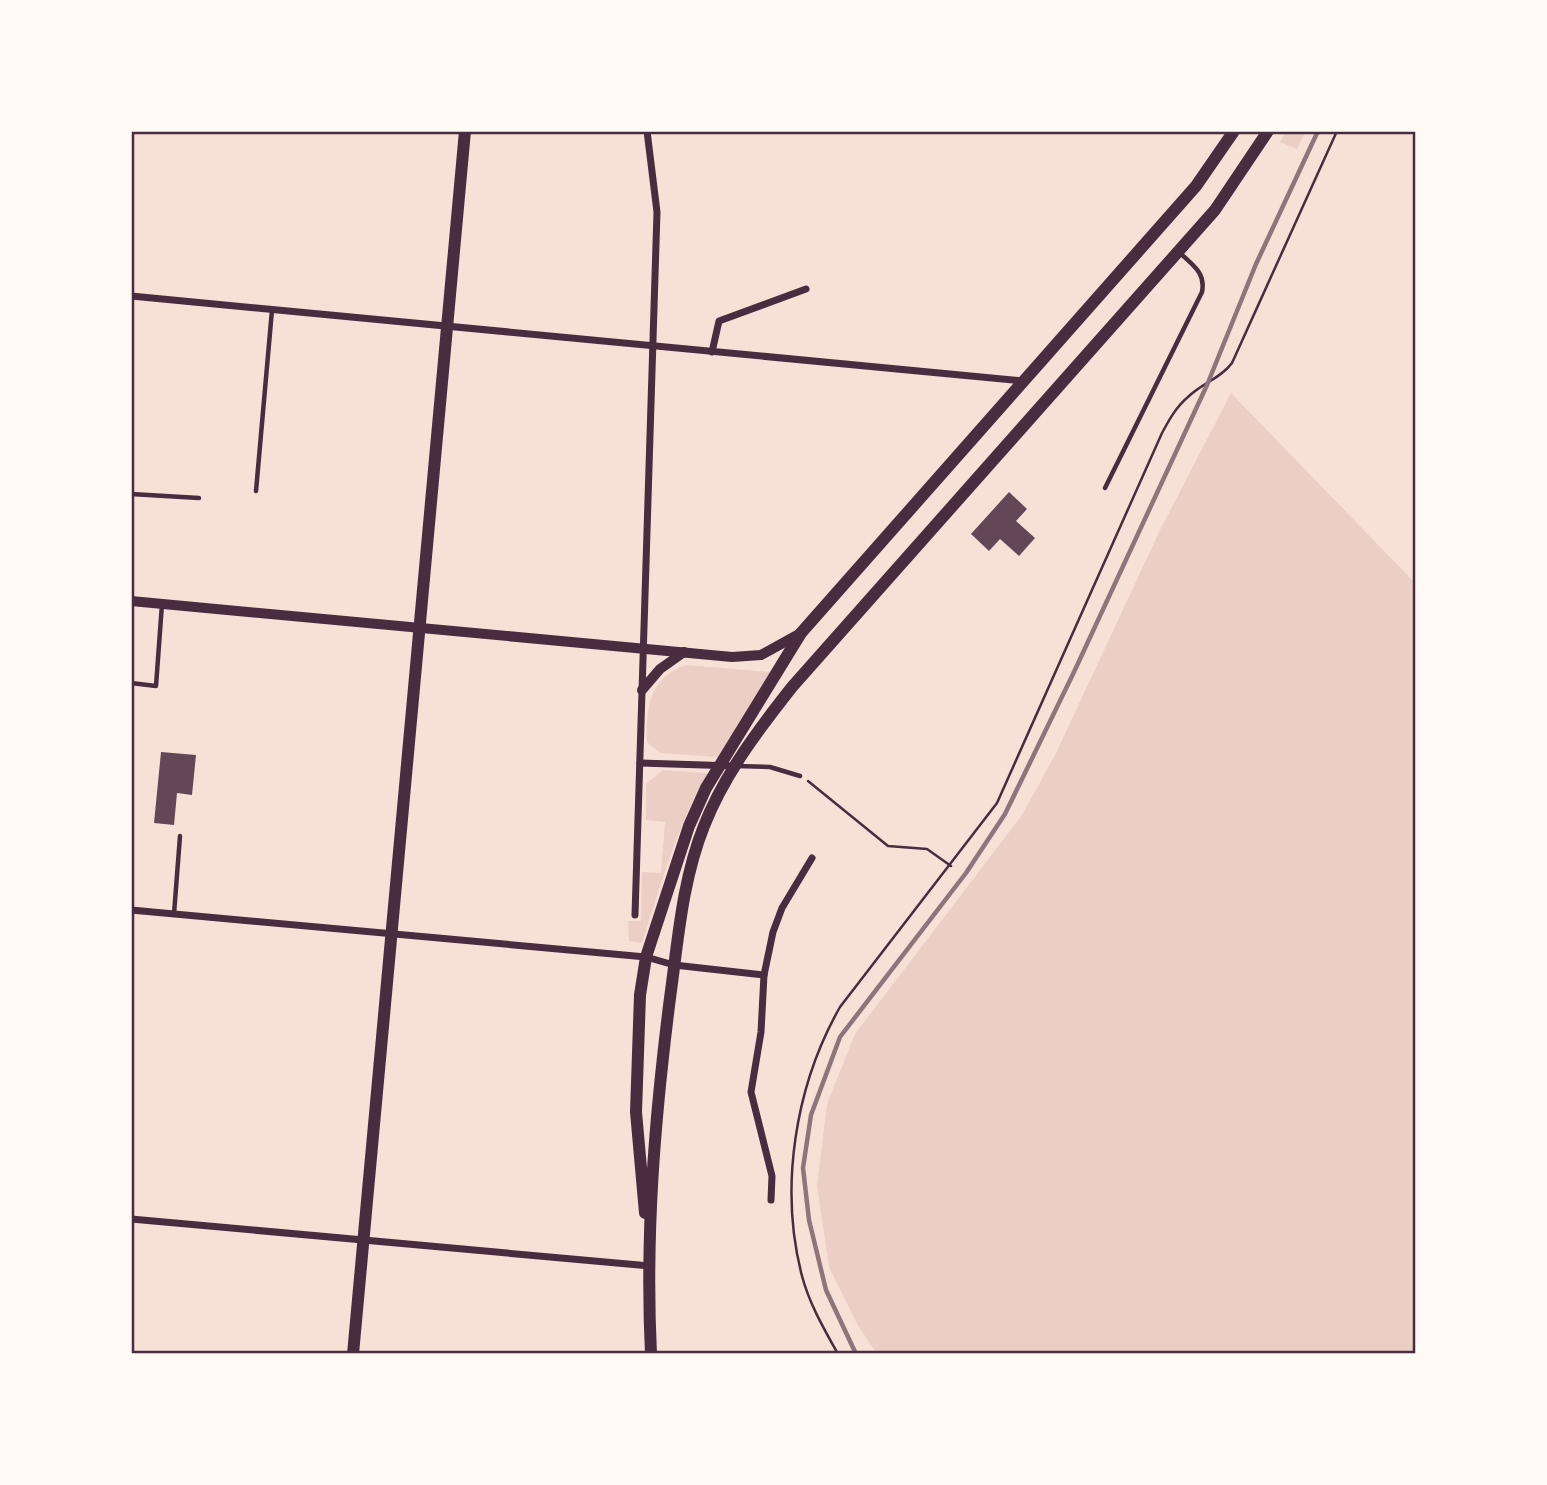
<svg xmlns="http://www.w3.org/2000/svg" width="1547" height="1485" font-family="Bitter,serif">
  <rect width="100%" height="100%" fill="#f7e1d7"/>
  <g fill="#ebcfc5">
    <polygon points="1286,131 1306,131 1297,149 1280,142"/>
    <polygon points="1231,393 1416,584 1416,1354 877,1354 857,1324 829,1267 817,1186 827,1104 855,1034 1022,815 1056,753 1160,530"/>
    <path d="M 686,665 L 770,672 L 718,757 L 660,753 L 647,742 C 646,706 649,678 686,665 Z"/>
    <path d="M 663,770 L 708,773 C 677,825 661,885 642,943 L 629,941 L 628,921 L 641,921 L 642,872 L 661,873 L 665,822 L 646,820 L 646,784 Z"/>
  </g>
  <g fill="#644757">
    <polygon points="1009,492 1027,509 1016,521 1035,538 1019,556 1000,539 989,551 971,534"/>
    <polygon points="161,752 196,755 192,795 177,793 174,825 154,823"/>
  </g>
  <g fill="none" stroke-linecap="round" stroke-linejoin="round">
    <g stroke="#4a2c40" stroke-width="2.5">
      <polyline points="808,781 888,846 927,849 951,866"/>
      <path d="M 838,1354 C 824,1329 809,1303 802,1276 C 779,1188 795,1086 840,1007 L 997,803 L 1162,433 C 1169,420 1176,407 1188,397 C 1202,383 1220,379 1232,363 L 1337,131"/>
    </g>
    <g stroke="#4a2c40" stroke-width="4.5">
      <path d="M 1105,488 L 1202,292 C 1206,272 1192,265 1179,252"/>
      <polyline points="256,491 272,310"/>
      <polyline points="131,494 199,498"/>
      <polyline points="131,683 156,686 162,604"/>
      <polyline points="736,766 770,767 800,776"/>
      <polyline points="174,914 180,836"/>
    </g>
    <g stroke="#4a2c40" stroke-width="7">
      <polyline points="131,296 1023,381"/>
      <polyline points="712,352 719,321 806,289"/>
      <polyline points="640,763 735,766"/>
      <polyline points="131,910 646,957 674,965 764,975"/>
      <polyline points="635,915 657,212 647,131"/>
      <polyline points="771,1200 772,1176 751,1092 761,1032 764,975 773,932 782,908 812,858"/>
      <polyline points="131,1219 650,1266"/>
    </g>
    <g stroke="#4a2c40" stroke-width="10">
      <polyline points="131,601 732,657 761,655 801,633"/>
      <polyline points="642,690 660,669 684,652"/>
    </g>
    <g stroke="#4a2c40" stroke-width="12">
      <polyline points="645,1213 636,1112 640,995 646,957 689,826 706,788 801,633 1196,186 1234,131"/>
      <polyline points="353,1354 465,131"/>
      <path d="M 651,1354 C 645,1234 655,1116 670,998 C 678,941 682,881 704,826 C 724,775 758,730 792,687 L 1215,210 L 1268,131"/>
    </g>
    <polyline stroke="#8f747c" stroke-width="4.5" points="856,1354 826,1290 809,1220 803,1168 811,1115 840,1037 966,873 1005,814 1074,672 1207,385 1256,264 1318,131"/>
  </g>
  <rect width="1547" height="1485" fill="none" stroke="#fffaf5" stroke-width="266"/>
  <rect x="133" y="133" width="1281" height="1219" fill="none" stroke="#4a2c40" stroke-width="2.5"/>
</svg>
